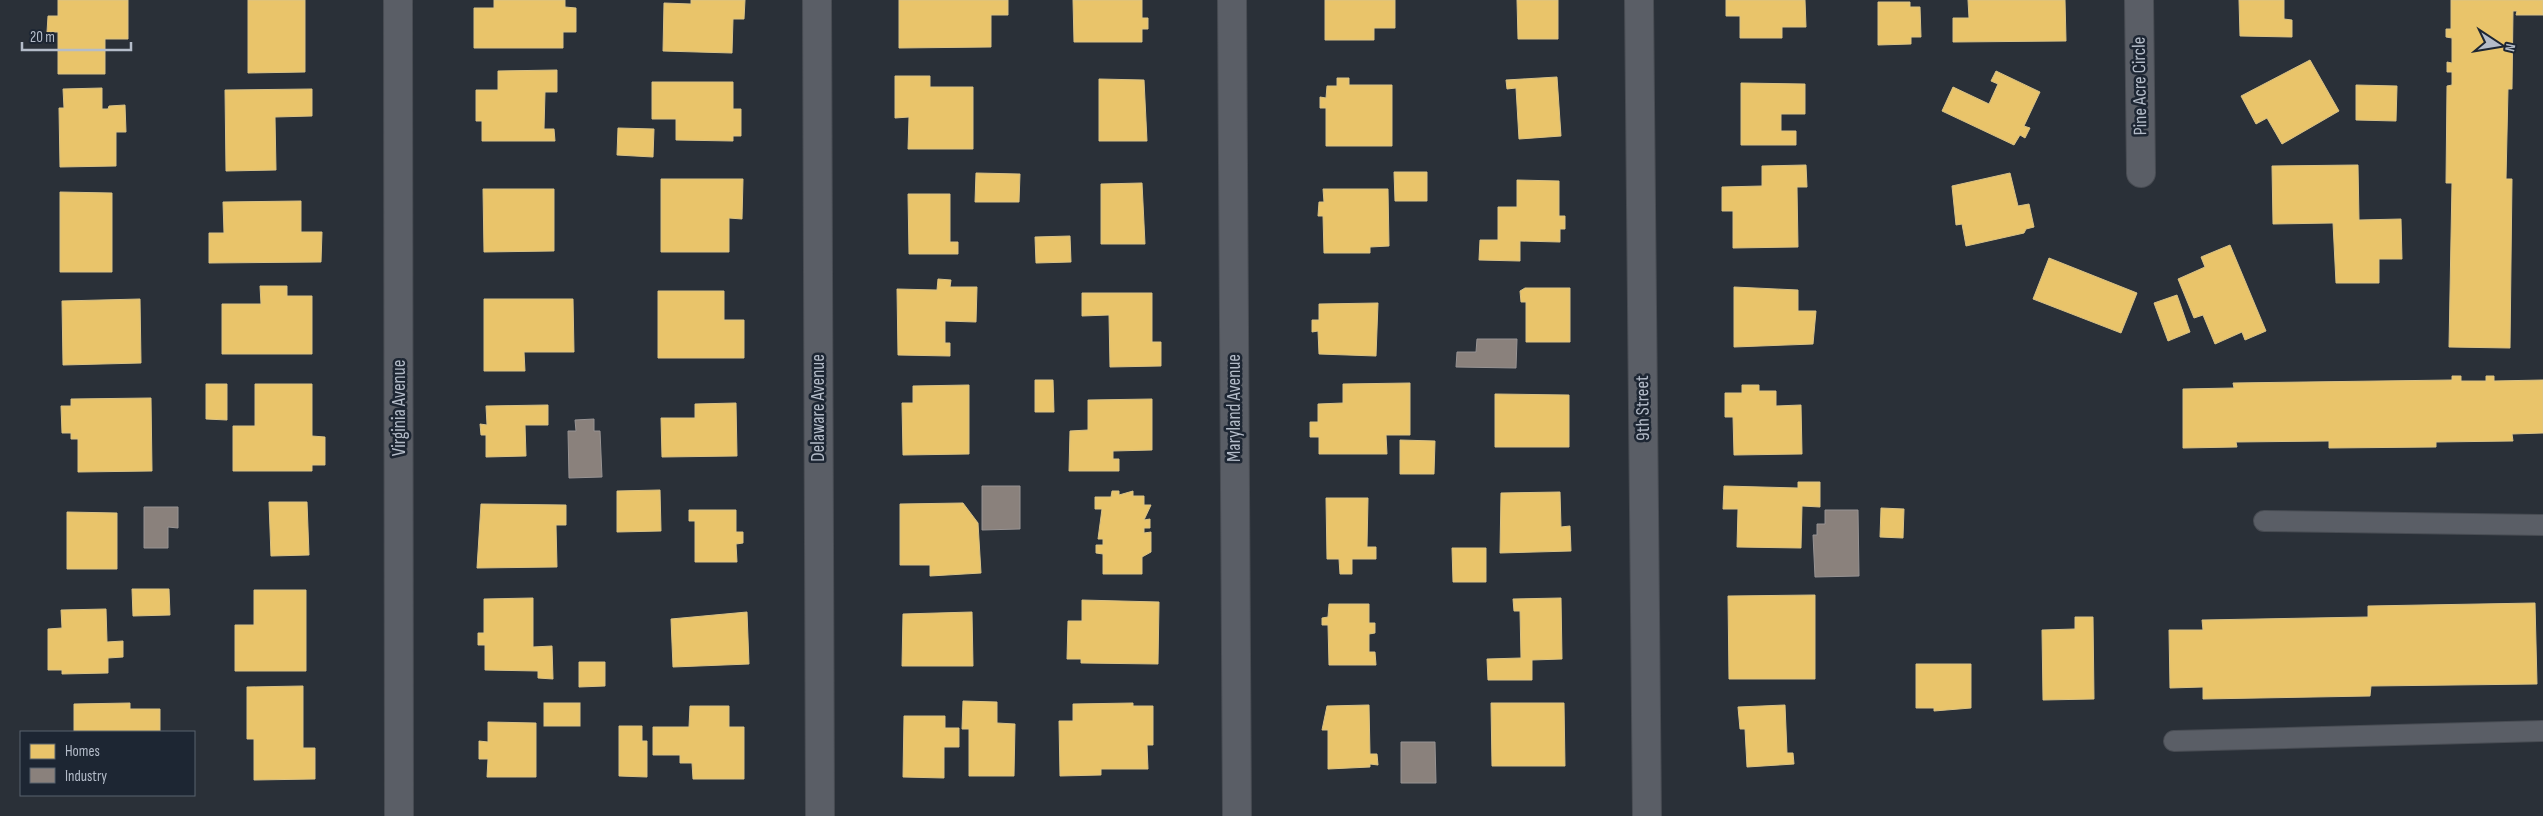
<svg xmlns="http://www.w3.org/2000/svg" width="2543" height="816" font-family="'Sofia Sans Condensed',sans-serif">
  <rect width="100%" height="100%" fill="#2a3038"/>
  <g fill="#e9c46a" stroke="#d9c286">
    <polygon points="58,0 128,0 128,39 105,39 105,74 58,74 58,32 47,32 48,16 58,16"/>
    <polygon points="248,0 305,0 305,72 248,73"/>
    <polygon points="494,0 565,0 565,7 576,8 576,32 563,32 563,48 474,48 474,8 494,8"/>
    <polygon points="691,0 745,0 744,19 733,19 732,53 663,51 664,3 691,4"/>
    <polygon points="899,0 1008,0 1008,15 991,15 991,47 899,48"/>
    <polygon points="1073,0 1142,0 1142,18 1148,18 1148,29 1142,29 1142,42 1074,42"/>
    <polygon points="1325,0 1395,0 1395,28 1374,28 1374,40 1325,40"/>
    <polygon points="1517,0 1558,0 1558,39 1518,39"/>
    <polygon points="1726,0 1805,0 1806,27 1782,27 1782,38 1740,38 1740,16 1726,16"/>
    <polygon points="1968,0 2065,0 2066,41 1953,42 1953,18 1969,18"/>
    <polygon points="2239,0 2284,0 2284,19 2292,20 2292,37 2240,36"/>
    <polygon points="2451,0 2543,0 2543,15 2516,15 2517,11 2513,11 2512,89 2508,89 2506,179 2512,179 2510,348 2449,347 2452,183 2446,183 2447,86 2452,85 2452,72 2447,72 2447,62 2452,63 2452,38 2446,37 2446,29 2451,29"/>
    <polygon points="1878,2 1910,2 1910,7 1920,7 1921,37 1911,37 1911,44 1878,45"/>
    <polygon points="2310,60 2339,111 2282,144 2267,118 2256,124 2241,96"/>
    <polygon points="557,70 557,92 545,92 544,129 554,129 555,141 482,141 482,121 476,121 476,90 498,90 498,71"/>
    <polygon points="1996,71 2040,92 2024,126 2030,128 2025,138 2020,135 2014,145 1942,111 1953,87 1989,104 1998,84 1991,81"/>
    <polygon points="895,76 930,76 930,87 973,87 973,149 908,149 909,117 895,118"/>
    <polygon points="1557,77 1561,136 1519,139 1516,88 1507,89 1506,80"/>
    <polygon points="1337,78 1349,78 1349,85 1392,85 1392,146 1326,146 1326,108 1320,108 1320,97 1326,98 1327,86 1337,86"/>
    <polygon points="1099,79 1144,80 1147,141 1099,141"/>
    <polygon points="652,82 733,82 733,109 741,109 741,136 733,136 733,141 676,140 676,119 652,119"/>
    <polygon points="1741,83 1805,84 1805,114 1781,114 1781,131 1796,131 1796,145 1741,145"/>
    <polygon points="2356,85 2397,86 2396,121 2356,120"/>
    <polygon points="102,88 102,109 108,109 109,106 125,105 126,132 116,132 116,166 60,167 59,108 64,108 63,89"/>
    <polygon points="312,89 312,116 275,117 276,170 226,171 225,90"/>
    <polygon points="618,128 654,129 653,157 617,155"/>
    <polygon points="1806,165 1807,187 1797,187 1798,247 1733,248 1733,211 1722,211 1722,187 1762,186 1762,166"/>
    <polygon points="2358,165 2359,220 2401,219 2402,259 2379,259 2379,283 2336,283 2333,223 2273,224 2272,166"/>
    <polygon points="1394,172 1427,172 1427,201 1395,201"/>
    <polygon points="976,173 1020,174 1019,202 975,202"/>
    <polygon points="2010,173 2018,206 2029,204 2034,227 2026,229 2024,233 1966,246 1962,224 1956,225 1952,186"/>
    <polygon points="661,179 743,179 742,219 729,218 729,252 661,252"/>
    <polygon points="1517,180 1559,181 1559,216 1565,216 1565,229 1560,229 1560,242 1520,241 1520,261 1479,260 1480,240 1498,240 1498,207 1517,207"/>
    <polygon points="1142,183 1145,244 1101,244 1101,184"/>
    <polygon points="483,189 554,189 554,251 484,252"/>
    <polygon points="1323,189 1388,189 1389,246 1370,247 1370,253 1324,253 1323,216 1318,216 1319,202 1324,202"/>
    <polygon points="60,192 112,193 112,272 60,272"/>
    <polygon points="908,194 950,194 950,242 958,242 958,254 909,254"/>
    <polygon points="301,201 301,232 322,232 321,262 209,263 209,233 224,233 223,202"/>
    <polygon points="1070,236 1071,262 1036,263 1035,237"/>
    <polygon points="2230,245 2266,331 2245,340 2242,332 2215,344 2203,315 2194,318 2178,279 2205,267 2201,257"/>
    <polygon points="2049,258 2137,293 2121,333 2033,299"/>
    <polygon points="938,279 951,280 950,287 977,287 976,322 945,321 945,343 950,343 950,356 898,355 897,289 937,290"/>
    <polygon points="260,286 287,286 287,296 312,296 312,354 222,354 222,304 261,304"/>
    <polygon points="1734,287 1798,290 1798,311 1816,311 1813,344 1734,347"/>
    <polygon points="1525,288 1570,288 1570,342 1526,342 1526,302 1521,302 1520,291"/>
    <polygon points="658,291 724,291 724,320 744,320 744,358 658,358"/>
    <polygon points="1082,293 1152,293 1152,342 1161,342 1161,366 1110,367 1109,315 1082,316"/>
    <polygon points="2177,295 2190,332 2168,341 2154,303"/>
    <polygon points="140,299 141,363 63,365 62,301"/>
    <polygon points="484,299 573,299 574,352 524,352 525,371 484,371"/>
    <polygon points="1378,303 1376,356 1319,354 1318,331 1312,332 1312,320 1319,320 1319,304"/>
    <polygon points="2452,376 2461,376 2461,381 2486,381 2486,376 2494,376 2494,381 2543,380 2543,433 2512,434 2513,441 2436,442 2436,447 2329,448 2329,441 2236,442 2237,447 2183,448 2183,389 2234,388 2233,383 2452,380"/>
    <polygon points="1035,380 1053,380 1054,412 1035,412"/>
    <polygon points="1410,383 1410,435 1386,435 1387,454 1319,454 1319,437 1310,437 1310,422 1318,422 1318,404 1343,403 1343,384"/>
    <polygon points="206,384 227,384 227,420 206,419"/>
    <polygon points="255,384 312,384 312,436 325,437 325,465 312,465 312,471 233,471 233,426 255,426"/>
    <polygon points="969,385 969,454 903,455 902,403 913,403 913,386"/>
    <polygon points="1742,385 1759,385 1759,391 1776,391 1776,406 1801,405 1802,454 1734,455 1733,417 1725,417 1725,393 1742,393"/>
    <polygon points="1495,394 1569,395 1569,447 1495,447"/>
    <polygon points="151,398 152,471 78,472 78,439 71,439 71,433 62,433 61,406 71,406 71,399"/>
    <polygon points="1152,399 1152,450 1113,451 1113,459 1119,459 1119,471 1069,471 1070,431 1088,430 1088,400"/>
    <polygon points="736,403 737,456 662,457 661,418 695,418 695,404"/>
    <polygon points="548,405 548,425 525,425 526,456 486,457 486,435 481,435 480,424 487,425 486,406"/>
    <polygon points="1400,440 1435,441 1434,474 1400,474"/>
    <polygon points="1798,482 1820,482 1820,507 1802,506 1801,548 1737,547 1738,509 1723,509 1724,486 1798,488"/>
    <polygon points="660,490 661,531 617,532 617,491"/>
    <polygon points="1112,491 1119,491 1119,495 1133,491 1133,496 1144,496 1144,505 1151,505 1144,520 1150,519 1150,528 1144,528 1144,533 1151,532 1151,552 1142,557 1142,574 1103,574 1103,554 1096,553 1096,545 1103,545 1103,539 1098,539 1102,509 1095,509 1095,497 1111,497"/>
    <polygon points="1560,492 1561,527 1570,526 1571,551 1500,553 1501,493"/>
    <polygon points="1326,498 1368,498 1367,547 1376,547 1376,559 1352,559 1352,574 1340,574 1339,559 1327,559"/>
    <polygon points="269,502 307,502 309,555 271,556"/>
    <polygon points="963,503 978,523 981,573 930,576 930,565 900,565 900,504"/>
    <polygon points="481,504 566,505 566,525 556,525 557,567 477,568"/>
    <polygon points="1881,508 1904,509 1903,538 1880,537"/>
    <polygon points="689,510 736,510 736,532 743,532 743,543 736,544 737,562 695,562 695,521 689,521"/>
    <polygon points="67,512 117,513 117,569 67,569"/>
    <polygon points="1452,548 1486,548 1486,582 1453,582"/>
    <polygon points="132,589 169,589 170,615 133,616"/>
    <polygon points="254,590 306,590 306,671 235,671 235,625 254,625"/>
    <polygon points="1815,595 1815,679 1729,679 1728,596"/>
    <polygon points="533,598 533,647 552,646 553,679 538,678 538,671 485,670 485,645 478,645 478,633 484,633 484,599"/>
    <polygon points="1561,598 1562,659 1532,660 1532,680 1488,680 1487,659 1521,658 1520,611 1514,611 1513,599"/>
    <polygon points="1082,600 1159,602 1158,664 1081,663 1081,659 1067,659 1068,621 1082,621"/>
    <polygon points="2535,603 2537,684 2371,686 2370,696 2203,699 2203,687 2170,688 2169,630 2203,630 2202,620 2368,617 2368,606"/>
    <polygon points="1329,604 1369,604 1369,623 1375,623 1375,633 1369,634 1369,652 1375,652 1376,665 1329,665 1328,625 1322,625 1322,618 1328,617"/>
    <polygon points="106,609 107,642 123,641 123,657 108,658 108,673 62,674 62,670 48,670 48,629 62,628 61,610"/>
    <polygon points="747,612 749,664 673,667 671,619"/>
    <polygon points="972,612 973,666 902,666 903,614"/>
    <polygon points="2075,617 2093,617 2094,699 2043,700 2042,630 2075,629"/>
    <polygon points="579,662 605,662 605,686 579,687"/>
    <polygon points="1916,664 1971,664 1971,708 1934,711 1934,708 1916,708"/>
    <polygon points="303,686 303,748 315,748 315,779 254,780 254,739 247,739 247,687"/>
    <polygon points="963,701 997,702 997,723 1015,724 1014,776 969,776 969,729 962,729"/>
    <polygon points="130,703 130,709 160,709 160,732 74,732 74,704"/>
    <rect x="544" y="703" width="36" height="23"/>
    <polygon points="1133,703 1133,706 1153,706 1153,745 1147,745 1148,769 1101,769 1101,775 1060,776 1059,721 1073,721 1073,704"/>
    <polygon points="1491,703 1564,703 1565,766 1492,766"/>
    <polygon points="1369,705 1370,754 1377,754 1378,765 1370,764 1370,767 1328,769 1328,730 1322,730 1327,706"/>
    <polygon points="1785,705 1787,753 1793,753 1794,764 1747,767 1745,729 1740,729 1738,707"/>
    <polygon points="690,706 729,706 729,727 744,727 744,779 693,779 692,763 680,763 680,755 653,755 653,727 689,727"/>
    <polygon points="904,716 945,716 945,728 959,728 959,747 944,747 944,778 903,777"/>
    <polygon points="488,722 536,723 536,777 487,777 488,759 479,759 479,741 488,742"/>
    <polygon points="619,726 642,726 642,741 647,741 647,777 619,776"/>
  </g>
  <g fill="#8a817c" stroke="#979393">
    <polygon points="1477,339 1517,339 1516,368 1456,367 1457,352 1476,352"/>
    <polygon points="594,419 594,431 600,431 602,477 569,478 568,431 576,431 575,420"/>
    <polygon points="982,486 1020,486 1020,529 982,530"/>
    <polygon points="144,507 178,507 178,528 168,527 168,548 144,548"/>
    <polygon points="1825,510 1858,510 1859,576 1815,577 1813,535 1817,535 1817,524 1825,524"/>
    <polygon points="1401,742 1435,742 1436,783 1401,783"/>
  </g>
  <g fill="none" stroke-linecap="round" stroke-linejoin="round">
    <defs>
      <g id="service">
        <polyline points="2264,521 2543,525"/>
        <polyline points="2174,741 2543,731"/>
      </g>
      <g id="minor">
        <polyline points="398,0 399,816"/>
        <polyline points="817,0 820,816"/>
        <polyline points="1232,0 1237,816"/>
        <polyline points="1639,0 1647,816"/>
        <polyline points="2139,0 2141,173"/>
      </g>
    </defs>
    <use href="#service" stroke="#484c53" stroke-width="22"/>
    <use href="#minor" stroke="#484c53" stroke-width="30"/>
    <use href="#service" stroke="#5a5e66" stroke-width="20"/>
    <use href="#minor" stroke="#5a5e66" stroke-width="28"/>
  </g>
  <g text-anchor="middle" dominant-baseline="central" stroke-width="5" stroke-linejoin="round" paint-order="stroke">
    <g font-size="19" fill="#b4bcc9" stroke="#1d2633">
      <text transform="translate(2140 86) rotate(-91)">Pine Acre Circle</text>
      <text transform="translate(399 408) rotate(-90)">Virginia Avenue</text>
      <text transform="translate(818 408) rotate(-90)">Delaware Avenue</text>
      <text transform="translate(1234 408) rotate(-90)">Maryland Avenue</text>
      <text transform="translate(1643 408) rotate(-91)">9th Street</text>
    </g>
  </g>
  <rect x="20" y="731" width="175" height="65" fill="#1d2633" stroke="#59626f"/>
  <rect x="30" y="744" width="25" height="15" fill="#e9c46a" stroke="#59626f"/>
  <text x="65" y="756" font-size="15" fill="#b4bcc9">Homes</text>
  <rect x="30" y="768" width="25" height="15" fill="#8a817c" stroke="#59626f"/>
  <text x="65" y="781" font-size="15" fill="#b4bcc9">Industry</text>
  <g transform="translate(2498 45) rotate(102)" stroke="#1d2633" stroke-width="4" paint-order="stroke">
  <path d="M0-4L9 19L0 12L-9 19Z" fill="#b4bcc9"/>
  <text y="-8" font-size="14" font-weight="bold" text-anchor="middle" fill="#b4bcc9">N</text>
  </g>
  <path d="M22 42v8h109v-8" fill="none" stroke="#b4bcc9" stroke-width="2.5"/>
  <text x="30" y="42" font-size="15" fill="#b4bcc9" stroke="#1d2633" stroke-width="4" paint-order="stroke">20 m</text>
</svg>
